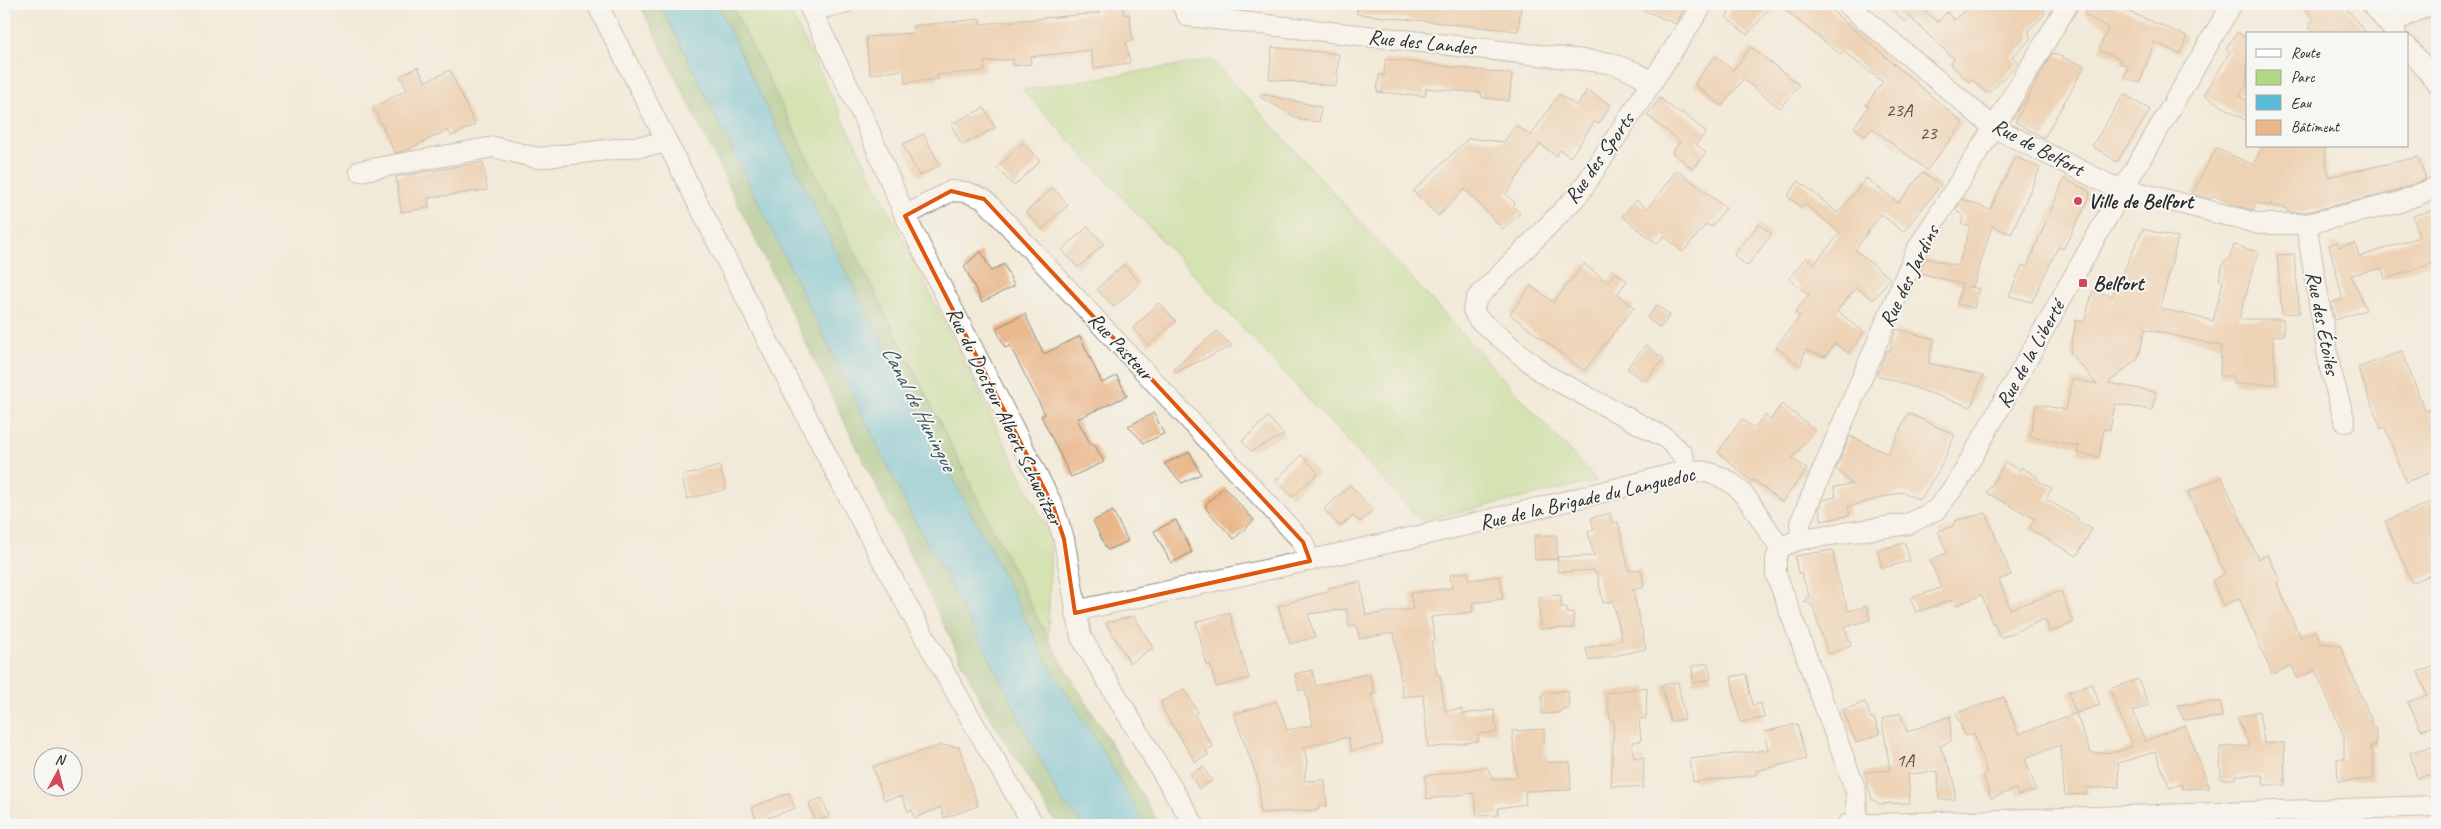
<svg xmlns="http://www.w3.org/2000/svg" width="2441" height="829" font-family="Caveat,sans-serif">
  <rect width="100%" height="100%" fill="#f6f6f2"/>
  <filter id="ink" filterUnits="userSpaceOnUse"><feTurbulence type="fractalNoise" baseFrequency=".02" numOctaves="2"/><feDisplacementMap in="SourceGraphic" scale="10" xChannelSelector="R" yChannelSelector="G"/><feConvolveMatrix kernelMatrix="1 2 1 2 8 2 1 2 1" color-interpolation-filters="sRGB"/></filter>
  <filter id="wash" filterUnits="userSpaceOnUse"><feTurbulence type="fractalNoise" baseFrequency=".0096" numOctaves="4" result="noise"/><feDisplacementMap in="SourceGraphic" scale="20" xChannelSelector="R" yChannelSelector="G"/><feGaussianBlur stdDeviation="1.12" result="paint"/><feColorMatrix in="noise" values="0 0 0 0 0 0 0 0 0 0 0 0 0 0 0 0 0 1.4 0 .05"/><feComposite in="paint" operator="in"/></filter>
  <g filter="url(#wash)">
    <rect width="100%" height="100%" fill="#f2ead8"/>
    <g fill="#b1d983" stroke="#6e8257">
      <polygon points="731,4 786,4 1051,537 1048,639"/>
      <polygon points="1212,60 1597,481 1432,518 1424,524 1023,90"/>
    </g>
    <g fill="#8cb971" stroke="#5c724e">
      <polygon points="640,4 661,4 909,510 991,661 1060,799 1084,825 1057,825 984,707"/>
      <polygon points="717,4 731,4 1048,639 1160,825 1145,825 1098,743 1047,663 997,563 848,277"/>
    </g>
    <polygon fill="#59bcd7" stroke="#427481" points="661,4 717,4 848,277 997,563 1047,663 1098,743 1145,825 1084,825 1060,799 991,661 909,510"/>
    <g id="blocks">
      <g fill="#e9b78a">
        <polygon points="1097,4 1122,4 1124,15 1129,14 1133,41 1126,42 1130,63 1094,68 1091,50 1030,57 1031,64 1013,66 1013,59 984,62 985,71 937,75 938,79 905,83 904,70 870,74 866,37 913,33 912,26 980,19 980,24 1099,13"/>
        <polygon points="1357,4 1489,4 1521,7 1518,31 1357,14"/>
        <polygon points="1630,4 1687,4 1676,24"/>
        <polygon points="1736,4 1773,4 1747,35 1726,17"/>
        <polygon points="1778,4 1824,4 1963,123 1927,170 1872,128 1865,136 1854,127 1868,107 1866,105 1883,82 1843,51 1840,54"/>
        <polygon points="1887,4 1924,4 1920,7 1938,22 1947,12 1954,20 1972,4 2045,4 2044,15 2028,31 2030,34 2030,40 2012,57 2018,63 1988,94 1972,79 1969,82 1950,64 1954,59 1910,17 1905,22"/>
        <polygon points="2090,4 2110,4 2187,36 2180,54 2154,42 2140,83 2124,78 2128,66 2120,63 2122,60 2099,50 2108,28 2084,14"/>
        <polygon points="2301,4 2343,4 2367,34 2315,34 2308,25 2314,20"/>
        <polygon points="2237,32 2247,39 2247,85 2239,96 2247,100 2247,121 2204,95 2230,52 2226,49"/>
        <polygon points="1272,47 1339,54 1336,86 1269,79"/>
        <polygon points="1751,47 1799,85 1780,108 1743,79 1722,106 1694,84 1715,56 1733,70"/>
        <polygon points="2052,53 2085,66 2044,138 2015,122"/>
        <polygon points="1385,59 1512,74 1509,101 1481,97 1482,93 1426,88 1425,96 1377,92 1379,75 1384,76"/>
        <polygon points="418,67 425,82 450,70 475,125 451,136 448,130 404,151 395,153 373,107 407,90 400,76"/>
        <polygon points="1587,90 1611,105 1599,124 1595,121 1570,157 1560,150 1556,156 1540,144 1506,194 1515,203 1513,206 1520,213 1503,229 1465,189 1438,216 1413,191 1469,138 1504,142 1516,125 1531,136 1559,94 1577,106"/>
        <polygon points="1262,94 1321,107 1319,122 1301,120 1260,97"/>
        <polygon points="2124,94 2150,110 2117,162 2092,146"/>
        <polygon points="1660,98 1680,114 1682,112 1706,132 1696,144 1706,153 1693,169 1672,152 1680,142 1647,115"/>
        <polygon points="984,108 995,128 962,145 951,124"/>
        <polygon points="924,134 940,166 919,176 903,144"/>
        <polygon points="1023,143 1040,161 1014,186 997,168"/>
        <polygon points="2263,146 2324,146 2328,177 2418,157 2426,179 2393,192 2306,212 2287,212 2287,208 2272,206 2271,203 2270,206 2256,203 2253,210 2233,205 2213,195 2211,199 2192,194 2216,148 2253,165"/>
        <polygon points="2015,157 2040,168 2011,234 1992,226 1973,287 1967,286 1979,289 1974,308 1957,304 1962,284 1920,273 1926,258 1958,266 1970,227 1961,224 1964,216 1955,210 1962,199 1990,210"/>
        <polygon points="483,162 487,190 428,198 429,208 401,212 396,177"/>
        <polygon points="1677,170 1726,208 1711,227 1706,224 1683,252 1664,236 1657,244 1622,216 1636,200 1647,209"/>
        <polygon points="1923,172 1941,185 1903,232 1881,214 1855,250 1890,278 1873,300 1857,287 1837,311 1864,332 1848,353 1835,343 1825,357 1806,350 1800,366 1776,347 1800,316 1795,312 1809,295 1789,279 1806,257 1814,264 1840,233 1804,203 1801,207 1788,197 1791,191 1799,181 1838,213 1866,178 1898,203"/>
        <polygon points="2064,179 2089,191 2090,197 2063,249 2058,247 2032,302 2009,296 2022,265 2027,267"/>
        <polygon points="1053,188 1068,205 1042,229 1026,212"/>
        <polygon points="2437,209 2437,262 2385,279 2382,268 2351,275 2366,310 2335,320 2331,303 2343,299 2329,245 2337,242 2339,247 2355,243 2359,257 2419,237 2413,216"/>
        <polygon points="1759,224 1772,234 1747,266 1734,255"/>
        <polygon points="1088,226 1104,244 1078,268 1062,250"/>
        <polygon points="2143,229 2178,238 2160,308 2213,321 2222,287 2223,281 2219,279 2222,268 2224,261 2228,261 2234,245 2258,252 2239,319 2283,319 2284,335 2273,336 2276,384 2234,384 2234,376 2220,376 2221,346 2145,329 2138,359 2108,383 2156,392 2152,410 2115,404 2110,430 2104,429 2099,457 2077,453 2079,446 2030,437 2036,404 2066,410 2072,379 2097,384 2070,353 2076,320 2084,322 2093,291 2112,296"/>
        <polygon points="981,251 991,271 1004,264 1014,286 982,302 964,266"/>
        <polygon points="2294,254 2300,313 2282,314 2277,255"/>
        <polygon points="1124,264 1140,283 1114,307 1097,289"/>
        <polygon points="1584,264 1608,282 1615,272 1627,281 1617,294 1634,307 1584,371 1510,314 1531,286 1553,302"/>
        <polygon points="1159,303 1176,321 1149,345 1133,328"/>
        <polygon points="1657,305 1670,315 1660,328 1647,318"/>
        <polygon points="1025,314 1044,354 1080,336 1102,383 1117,376 1127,396 1077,419 1091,445 1094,444 1104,462 1071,477 1041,416 1045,414 1010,346 1005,348 996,328"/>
        <polygon points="1896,329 1934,339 1928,363 1983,376 1971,407 1877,375 1887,350 1889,352"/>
        <polygon points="1217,331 1232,346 1176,372 1174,369"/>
        <polygon points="1646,345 1664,359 1646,380 1640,379 1627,368"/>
        <polygon points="2402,351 2425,411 2429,409 2437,432 2437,470 2406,482 2385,427 2381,429 2358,368"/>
        <polygon points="1782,404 1815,430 1792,458 1807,469 1782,502 1754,480 1752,482 1718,452 1742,419 1754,428 1765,415 1770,420"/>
        <polygon points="1154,413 1164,434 1144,443 1128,426"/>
        <polygon points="1908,413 1955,435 1939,470 1920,500 1903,492 1848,507 1850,515 1822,521 1819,509 1823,500 1836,497 1834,487 1852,484 1836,469 1850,436 1888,454"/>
        <polygon points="1268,417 1284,435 1251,451 1242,441"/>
        <polygon points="1190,452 1201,474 1182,483 1164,464"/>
        <polygon points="1302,455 1318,473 1292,497 1276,480"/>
        <polygon points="2005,462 2020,470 2021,467 2038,477 2037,480 2052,488 2046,499 2078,518 2077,521 2092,529 2077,556 2029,529 2035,519 1987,493"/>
        <polygon points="720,466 726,489 687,499 682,476"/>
        <polygon points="2222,477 2258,559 2268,555 2280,581 2277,583 2300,637 2316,631 2321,643 2340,645 2376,731 2376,746 2370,746 2373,754 2374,779 2338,781 2337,759 2344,759 2344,736 2315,670 2297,678 2292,666 2272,674 2239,598 2223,606 2212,580 2225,574 2188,492"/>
        <polygon points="1350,485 1373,510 1360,522 1353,516 1340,527 1324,509"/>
        <polygon points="1224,487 1254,520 1234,539 1206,509 1206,504"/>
        <polygon points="2437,500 2437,572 2412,583 2385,521"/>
        <polygon points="1113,511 1128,541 1107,550 1093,521"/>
        <polygon points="1610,513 1612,523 1618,522 1629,571 1641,569 1644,587 1633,590 1646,649 1589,661 1586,648 1622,640 1613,601 1603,603 1597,573 1595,573 1594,570 1558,572 1557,557 1594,556 1588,532 1594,530 1591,518"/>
        <polygon points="1986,513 2011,575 1999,580 2010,609 2061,591 2073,623 2050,632 2045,619 2000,638 1994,622 1992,623 1982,595 1954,606 1951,600 1916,612 1910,598 1941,588 1930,560 1947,553 1938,531 1953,526 1955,521"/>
        <polygon points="1176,520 1192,552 1171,563 1154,531"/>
        <polygon points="1557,535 1557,559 1535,560 1534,536"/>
        <polygon points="1905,543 1910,561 1882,568 1878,550"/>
        <polygon points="1833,550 1836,571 1848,611 1867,606 1870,620 1845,627 1851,646 1828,654 1812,605 1804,601 1809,595 1801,573 1798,573 1795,556"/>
        <polygon points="1468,572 1469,580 1500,576 1503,599 1472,603 1473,612 1431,617 1435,641 1431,642 1437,675 1440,675 1445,711 1462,709 1462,714 1494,710 1497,732 1478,734 1479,741 1428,748 1423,695 1403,697 1394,633 1359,639 1357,625 1349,627 1346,609 1308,614 1315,637 1290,644 1278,606 1329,591 1329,588 1360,582 1366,615 1413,609 1410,593 1452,588 1450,575"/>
        <polygon points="1561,595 1561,607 1567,607 1567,613 1573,612 1574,628 1540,629 1539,597"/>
        <polygon points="1229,612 1249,678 1216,687 1210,664 1207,666 1196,622"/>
        <polygon points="1134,616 1153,648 1130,663 1106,623"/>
        <polygon points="1708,663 1711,679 1693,683 1692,666"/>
        <polygon points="2437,666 2437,725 2421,730 2408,702 2427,695 2418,672"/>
        <polygon points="1312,670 1316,686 1369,673 1375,694 1371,694 1383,744 1351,751 1348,737 1304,747 1307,762 1304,781 1325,780 1327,806 1318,806 1319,810 1260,813 1259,783 1234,714 1277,701 1287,730 1313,725 1305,689 1299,691 1295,674"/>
        <polygon points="1746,674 1752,705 1761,703 1764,718 1740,722 1731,677"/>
        <polygon points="2138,679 2149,705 2133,711 2145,741 2185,725 2210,788 2183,789 2181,784 2170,788 2155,752 2118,763 2119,787 2086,788 2087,794 2065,795 2060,745 2025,758 2036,790 2018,795 2016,789 1991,798 1983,775 1987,774 1974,733 1965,736 1956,713 2004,697 2018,734 2076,713 2068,692 2092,684 2100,705 2076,713 2086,741 2091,753 2117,752 2132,746 2110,689"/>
        <polygon points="1678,682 1685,719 1670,721 1662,685"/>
        <polygon points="1647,687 1646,718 1639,719 1641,741 1632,742 1634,758 1644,757 1643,788 1611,786 1614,720 1610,720 1606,693"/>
        <polygon points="1184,689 1198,712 1194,714 1213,747 1206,750 1208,755 1195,762 1165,713 1161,702"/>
        <polygon points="1568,690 1569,709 1562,709 1559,713 1542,714 1542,694"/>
        <polygon points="1865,702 1871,719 1874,718 1880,734 1856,743 1843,710"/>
        <polygon points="2213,702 2221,702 2222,717 2184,720 2177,705"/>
        <polygon points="2259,711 2264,743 2284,743 2285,785 2264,785 2262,775 2235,775 2235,779 2221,779 2220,747 2250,746 2237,718"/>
        <polygon points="1900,713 1907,732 1950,716 1951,741 1940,746 1954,780 1955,799 1939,800 1938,771 1908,774 1910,803 1879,804 1872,799 1864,772 1890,770 1882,719"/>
        <polygon points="1797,724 1806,759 1756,771 1756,775 1693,782 1690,759 1768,750 1764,732"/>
        <polygon points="1544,729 1545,762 1570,762 1571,790 1525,791 1526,804 1498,808 1498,815 1477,816 1474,793 1427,799 1425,776 1487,767 1493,780 1517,777 1512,731"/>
        <polygon points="941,745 959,747 978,806 944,818 941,807 915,818 912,810 908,811 902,796 884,800 873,767"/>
        <polygon points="2437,745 2437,773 2417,778 2410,752"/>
        <polygon points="1203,767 1212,781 1199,789 1190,774"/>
        <polygon points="789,793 795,808 757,822 752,807"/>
        <polygon points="822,798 829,817 815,821 809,803"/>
      </g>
    </g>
  </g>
  <g filter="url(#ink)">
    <use href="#blocks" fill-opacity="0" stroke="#8e8a82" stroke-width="1"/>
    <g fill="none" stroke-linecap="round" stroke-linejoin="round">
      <defs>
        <g id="minor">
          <path d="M 597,4 C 738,280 872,560 1034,825"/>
          <polyline points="808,4 865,121 905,216 1053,506 1064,539 1081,637 1194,825"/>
          <polyline points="1181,4 1188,16 1610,63 1635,72 1651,82"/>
          <polyline points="1847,4 1993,127 2110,185 2260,224 2306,224 2397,203 2437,187"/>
          <polyline points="2372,4 2396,33"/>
          <polyline points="811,10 844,4"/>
          <polyline points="2389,24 2432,4"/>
          <polyline points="2407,46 2437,83"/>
          <polyline points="360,171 494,147 537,158 668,143"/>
          <polyline points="905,216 951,191 966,192 984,199 1303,542 1310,561"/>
          <polyline points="2306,224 2330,368 2345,422"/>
          <polyline points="1688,470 1682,454 1666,438 1544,374 1478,319 1473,310 1477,298 1579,194 1703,4"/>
          <polyline points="1801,539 1800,523 1917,249 2001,116 2068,4"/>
          <polyline points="1780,547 1801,539 1908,524 1936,510 1958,482 2123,189 2232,4"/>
          <polyline points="1780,547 1776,559 1776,574 1856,791 1857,825"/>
          <path d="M 1075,613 L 1089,608 C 1289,565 1490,523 1688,470 C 1744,472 1750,508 1780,547"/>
          <polyline points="1847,825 2437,806"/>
        </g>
      </defs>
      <use href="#minor" stroke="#8e8a82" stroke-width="22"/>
      <use href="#minor" stroke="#fff" stroke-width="20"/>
    </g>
  </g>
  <path d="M0 0H2441V829H0ZM 951,191 L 984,199 L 1303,542 L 1310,561 L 1075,613 L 1064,539 L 1053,506 L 905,216 Z" fill="#f2ead8" fill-opacity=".55" fill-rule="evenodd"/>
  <path fill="none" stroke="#df570e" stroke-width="4" stroke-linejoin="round" d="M 951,191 L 984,199 L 1303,542 L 1310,561 L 1075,613 L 1064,539 L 1053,506 L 905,216 Z"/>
  <g fill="#d1495b" stroke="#f6f6f2" stroke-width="2">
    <circle cx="2078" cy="201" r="5"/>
    <rect x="2078" y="278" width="10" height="10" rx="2.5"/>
  </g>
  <g text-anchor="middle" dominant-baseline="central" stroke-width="4" stroke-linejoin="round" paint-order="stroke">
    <g font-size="19" fill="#5a4e43">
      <text x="1899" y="110">23A</text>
      <text x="1928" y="133">23</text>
      <text x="1905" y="760">1A</text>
    </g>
    <g font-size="21" fill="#2b2b2b" stroke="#f6f6f2">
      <text transform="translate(1422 42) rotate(6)">Rue des Landes</text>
      <text transform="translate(2038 147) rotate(28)">Rue de Belfort</text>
      <text transform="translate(1599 158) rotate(-55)">Rue des Sports</text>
      <text transform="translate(1909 276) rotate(-64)">Rue des Jardins</text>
      <text transform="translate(2323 323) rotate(79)">Rue des Étoiles</text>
      <text transform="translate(1121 346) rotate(47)">Rue Pasteur</text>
      <text transform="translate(2030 354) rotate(-61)">Rue de la Liberté</text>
      <text transform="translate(1005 416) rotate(64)">Rue du Docteur Albert Schweitzer</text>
      <text transform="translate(1587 498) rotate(-13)">Rue de la Brigade du Languedoc</text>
    </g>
    <g font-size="21" font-weight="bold" fill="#2b2b2b" stroke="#f6f6f2" text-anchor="start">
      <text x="2088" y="201">Ville de Belfort</text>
      <text x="2093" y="283">Belfort</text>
    </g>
    <g font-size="22" font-style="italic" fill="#39565f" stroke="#f6f6f2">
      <text transform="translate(919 408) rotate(63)">Canal de Huningue</text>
    </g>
  </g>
  <rect width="2441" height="829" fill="none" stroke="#f6f6f2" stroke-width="20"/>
  <rect x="2246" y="32" width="162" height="115" fill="#f6f6f2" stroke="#a5a5a2"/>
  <rect x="2256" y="49" width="25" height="8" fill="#ffffff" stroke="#a5a5a2"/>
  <text x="2291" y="58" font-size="15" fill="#2b2b2b">Route</text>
  <rect x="2256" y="70" width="25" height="15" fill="#b1d983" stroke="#a5a5a2"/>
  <text x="2291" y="82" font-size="15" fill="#2b2b2b">Parc</text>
  <rect x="2256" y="95" width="25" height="15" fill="#59bcd7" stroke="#a5a5a2"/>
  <text x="2291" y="108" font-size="15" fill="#2b2b2b">Eau</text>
  <rect x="2256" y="120" width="25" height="15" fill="#e9b78a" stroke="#a5a5a2"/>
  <text x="2291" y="132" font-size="15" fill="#2b2b2b">Bâtiment</text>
  <g transform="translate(58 772) rotate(7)"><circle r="24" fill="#f6f6f2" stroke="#a5a5a2"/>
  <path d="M0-4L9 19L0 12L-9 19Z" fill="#d1495b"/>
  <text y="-8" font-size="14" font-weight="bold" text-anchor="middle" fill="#2b2b2b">N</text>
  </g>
</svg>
